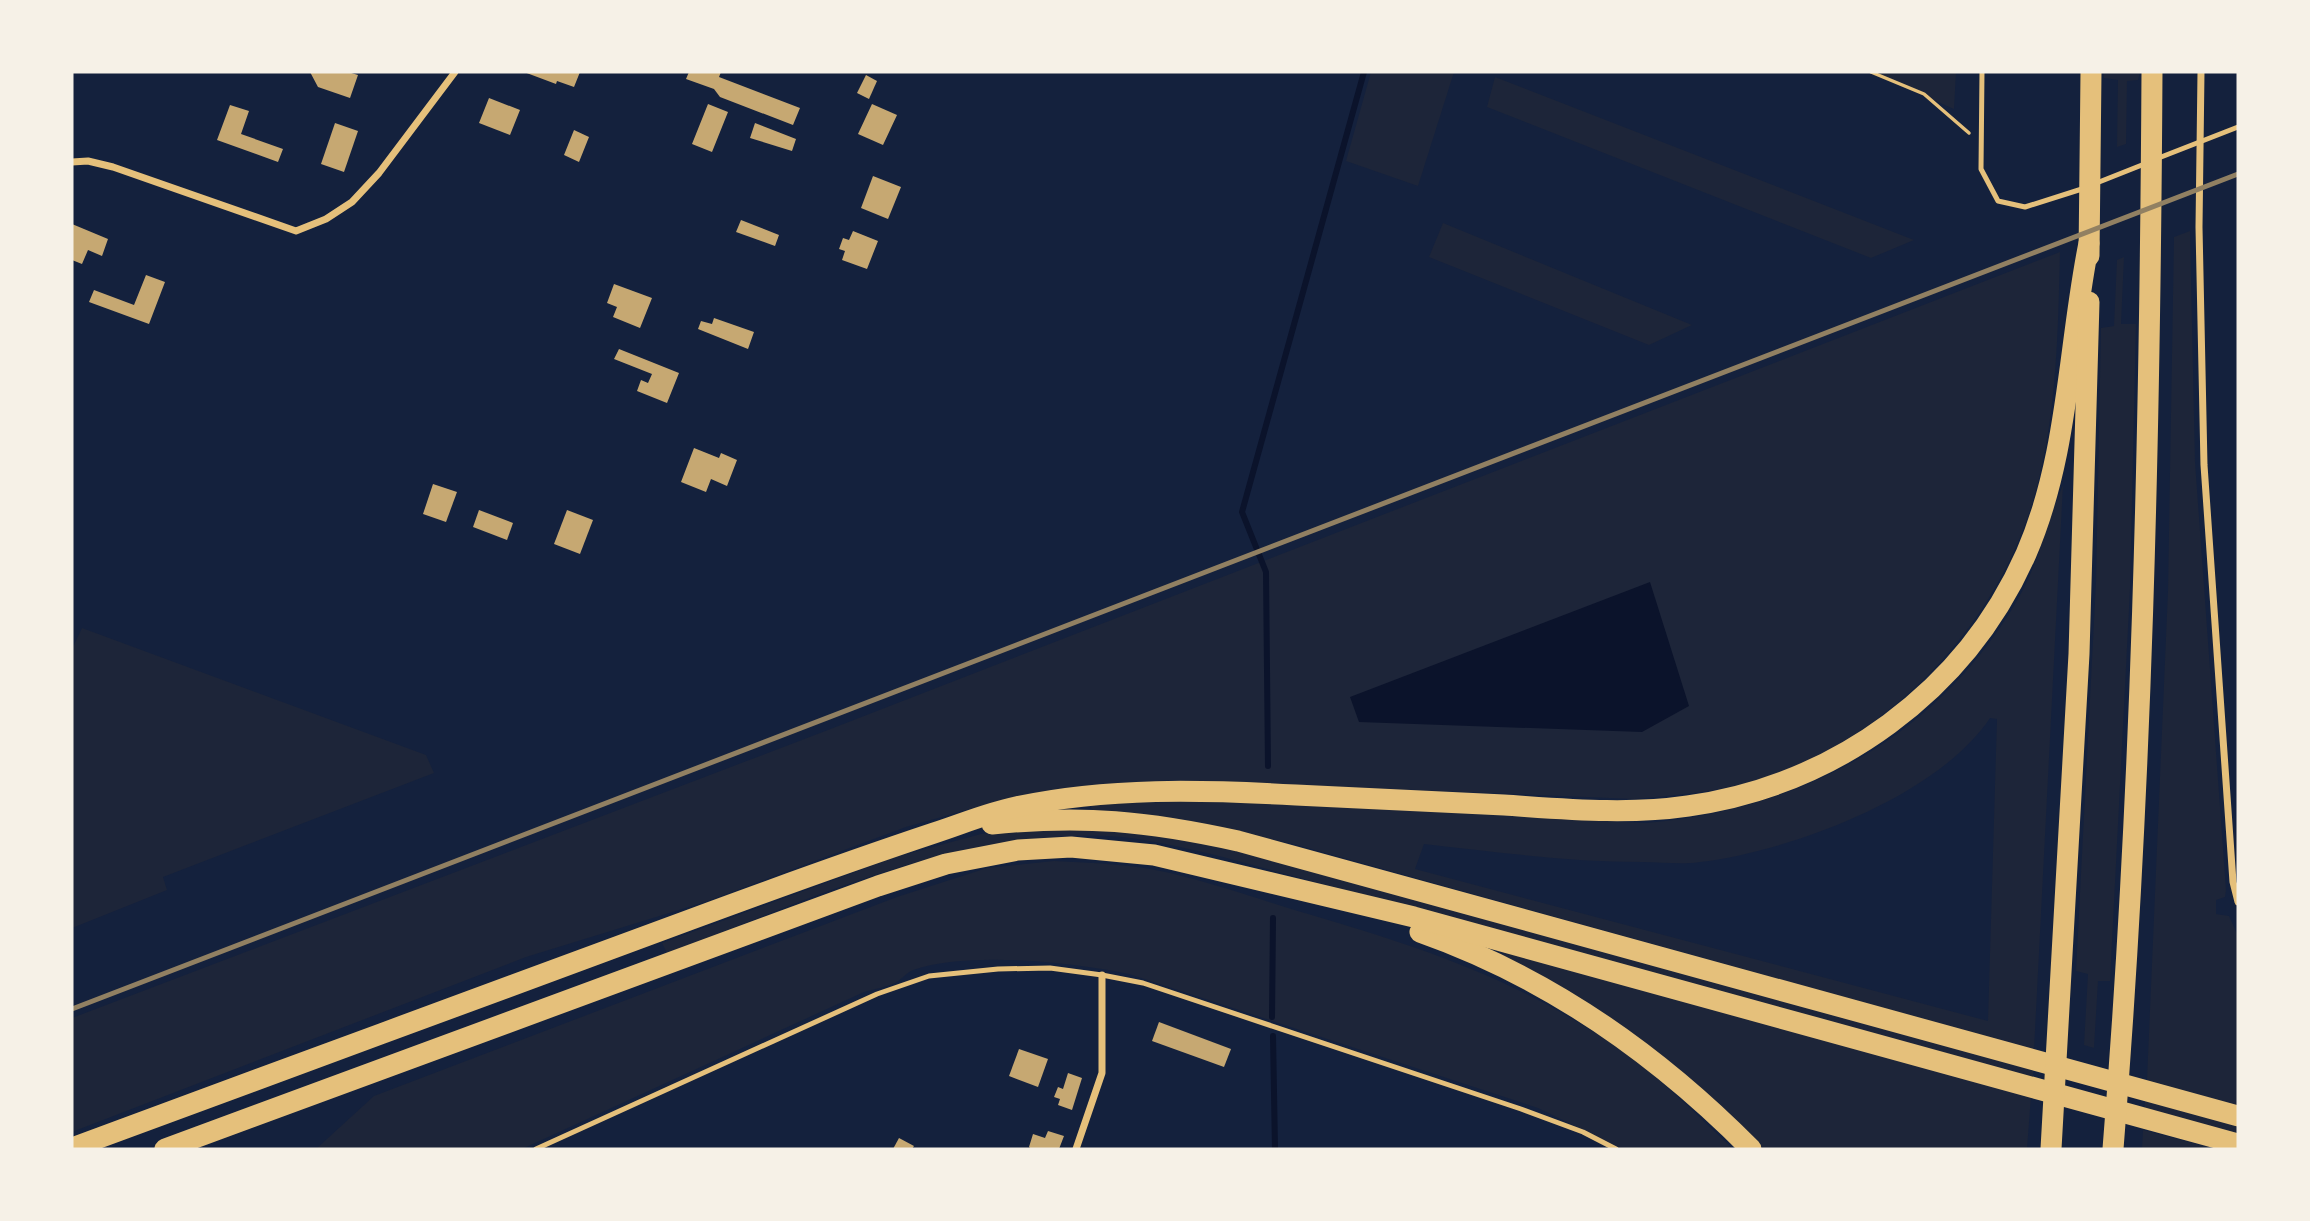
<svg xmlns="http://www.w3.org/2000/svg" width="2310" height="1221" font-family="'Public Sans',sans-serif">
  <rect width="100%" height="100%" fill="#14213d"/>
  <g fill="#1d2539" fill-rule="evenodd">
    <polygon points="1371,72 1454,72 1418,186 1346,161"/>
    <polygon points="1869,72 1956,72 1954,109"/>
    <polygon points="2104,72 2140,72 2138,80 2127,81 2126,144 2117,147 2118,80 2104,78"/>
    <polygon points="1495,77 1914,240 1871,258 1487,107"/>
    <polygon points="1443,223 1692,325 1649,345 1429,257"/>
    <polygon points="2190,231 2195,462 2226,890 2225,897 2216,900 2216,914 2229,916 2238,936 2238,1106 2147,1080 2168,591 2174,237"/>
    <path d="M 2060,252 C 2058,330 2057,407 2038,483 C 2004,619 1894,737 1760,779 C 1720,792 1677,795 1635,799 L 1171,780 L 1062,788 L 1009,798 L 906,827 L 705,902 L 526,957 L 72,1132 L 72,1018 L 828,730 Z"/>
    <polygon points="2124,257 2121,324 2136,324 2130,589 2110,981 2098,981 2094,1048 2084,1045 2088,974 2076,971 2096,582 2101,328 2114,326 2117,260"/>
    <path d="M 2063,485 L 2034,1050 L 1297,845 L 1181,819 L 1094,812 L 1091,808 L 1092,804 L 1216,801 L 1646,823 C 1801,810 1938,737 2018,599 C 2039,563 2046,523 2063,485 ZM 1990,718 L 1997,719 L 1988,1021 L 1415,869 L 1424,844 C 1496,852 1569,862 1642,862 C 1661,862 1681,865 1700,862 C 1791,851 1937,797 1990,718 Z"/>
    <polygon points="82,628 426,755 434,773 163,877 167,890 72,928 72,649"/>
    <path d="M 1063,824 L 1215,843 L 2033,1068 L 2033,1077 L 1223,857 C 1185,848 1146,838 1107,836 C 953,830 808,901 667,953 L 662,943 L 896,857 L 981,834 Z"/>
    <path d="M 1054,861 C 1093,863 1132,864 1170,873 C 1213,883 1255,898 1298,911 C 1411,944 1509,975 1609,1042 C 1655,1072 1694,1112 1733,1149 L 1622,1149 L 1538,1108 L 1129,974 C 1074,962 967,951 913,970 C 906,973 902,979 895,983 C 886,987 874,989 864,992 L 522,1149 L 316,1149 L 374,1096 L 897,897 L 987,868 Z"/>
    <polygon points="1504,951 2031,1096 2027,1149 1762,1149 1732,1118 1619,1023 1503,956"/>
    <polygon points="2145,1099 2238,1125 2238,1135 2145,1108"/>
    <polygon points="2143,1130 2151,1132 2216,1149 2142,1149"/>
  </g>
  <polygon fill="#0b132b" points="1650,582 1689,706 1642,732 1359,722 1350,697"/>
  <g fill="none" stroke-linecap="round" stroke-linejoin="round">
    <g stroke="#0b132b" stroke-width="6">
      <polyline points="1268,766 1266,572 1242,512 1364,72"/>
      <polyline points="1272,1017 1273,918"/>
      <polyline points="1273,1036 1275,1149"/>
    </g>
  </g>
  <g fill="#c6a872">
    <polygon points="310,72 348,72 358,75 350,98 318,87"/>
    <polygon points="524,72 580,72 574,87 557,81 556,84"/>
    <polygon points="689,72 721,72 719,77 800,108 793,125 720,97 714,89 686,79"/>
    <polygon points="866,75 877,81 869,99 857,93"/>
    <polygon points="489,98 520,110 510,135 479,123"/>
    <polygon points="708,104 728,112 712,152 692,144"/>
    <polygon points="872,104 897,115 883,145 858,134"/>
    <polygon points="230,105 249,111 241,134 283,149 278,162 217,140"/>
    <polygon points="335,123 358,131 344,172 321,164"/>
    <polygon points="755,123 796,139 792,151 750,138"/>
    <polygon points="574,130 589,137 579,162 564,155"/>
    <polygon points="873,176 901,187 888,219 861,208"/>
    <polygon points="741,220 779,235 775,246 736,232"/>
    <polygon points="72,224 108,239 102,256 88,250 82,264 72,260"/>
    <polygon points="853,231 878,241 867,269 842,260 845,251 839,249 843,238 849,240"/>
    <polygon points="146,275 165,282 149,324 89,302 94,290 134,305"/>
    <polygon points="614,284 652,298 640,328 613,317 617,307 607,303"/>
    <polygon points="714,318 754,332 748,349 698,329 701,321 712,324"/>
    <polygon points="619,349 679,373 667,403 637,391 641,380 648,383 652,374 614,359"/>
    <polygon points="694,448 719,458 721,453 737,460 727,486 711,479 706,492 681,482"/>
    <polygon points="433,484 457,492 446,522 423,514"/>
    <polygon points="479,510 513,523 507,540 473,527"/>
    <polygon points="567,510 593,520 580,554 554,544"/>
    <polygon points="1159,1022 1231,1049 1224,1067 1152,1041"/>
    <polygon points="1019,1049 1048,1059 1038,1087 1009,1076"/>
    <polygon points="1068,1073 1082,1078 1072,1110 1058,1105 1060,1099 1054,1097 1058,1087 1063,1089"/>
    <polygon points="1048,1131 1064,1136 1059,1149 1031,1149 1029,1147 1033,1134 1045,1138"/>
    <polygon points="899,1138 914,1146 912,1149 893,1149"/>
  </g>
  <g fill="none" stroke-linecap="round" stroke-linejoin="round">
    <polyline stroke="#e5c07b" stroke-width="3.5" points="1871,72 1924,94 1969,133"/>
    <g stroke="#e5c07b" stroke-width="5">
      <polyline points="1982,72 1981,169 1998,201 2025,207 2085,188"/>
      <polyline points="2156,159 2238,127"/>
      <polyline points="2094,184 2147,163"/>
      <polyline points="536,1149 877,994 929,976 998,969 1050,968 1102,975 1143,983 1521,1109 1583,1132 1616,1149"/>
    </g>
    <g stroke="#e5c07b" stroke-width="7">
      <polyline points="2201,72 2199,227 2204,465 2233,882 2238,902"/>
      <polyline points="72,162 88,161 113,167 296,231 326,219 352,202 379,173 455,72"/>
      <polyline points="1076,1149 1102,1073 1102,975"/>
    </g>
    <g stroke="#e5c07b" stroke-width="21">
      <polyline points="2089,256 2091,72"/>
      <path d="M 992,824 C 1084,815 1147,821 1238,841 L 2238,1116"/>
      <path d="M 1420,932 C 1548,977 1656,1053 1751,1149"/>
      <path d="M 72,1148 C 279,1072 485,995 692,919 C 773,889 853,860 934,833 C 962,824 987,813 1016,807 C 1108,787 1203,790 1296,795 C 1366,798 1435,802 1504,805 C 1565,809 1627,815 1688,806 C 1835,785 1965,692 2026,554 C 2069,455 2068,347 2089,243"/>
      <polyline points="165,1149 878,886 946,864 1018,850 1071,847 1154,855 1414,917 2238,1144"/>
      <polyline points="2051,1149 2079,654 2089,302"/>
      <path d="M 2113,1149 C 2142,791 2150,431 2152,72"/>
    </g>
    <polyline stroke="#918062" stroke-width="5" points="72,1009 2238,174"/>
  </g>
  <rect width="2310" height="1221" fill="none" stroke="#f6f1e7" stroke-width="147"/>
</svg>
